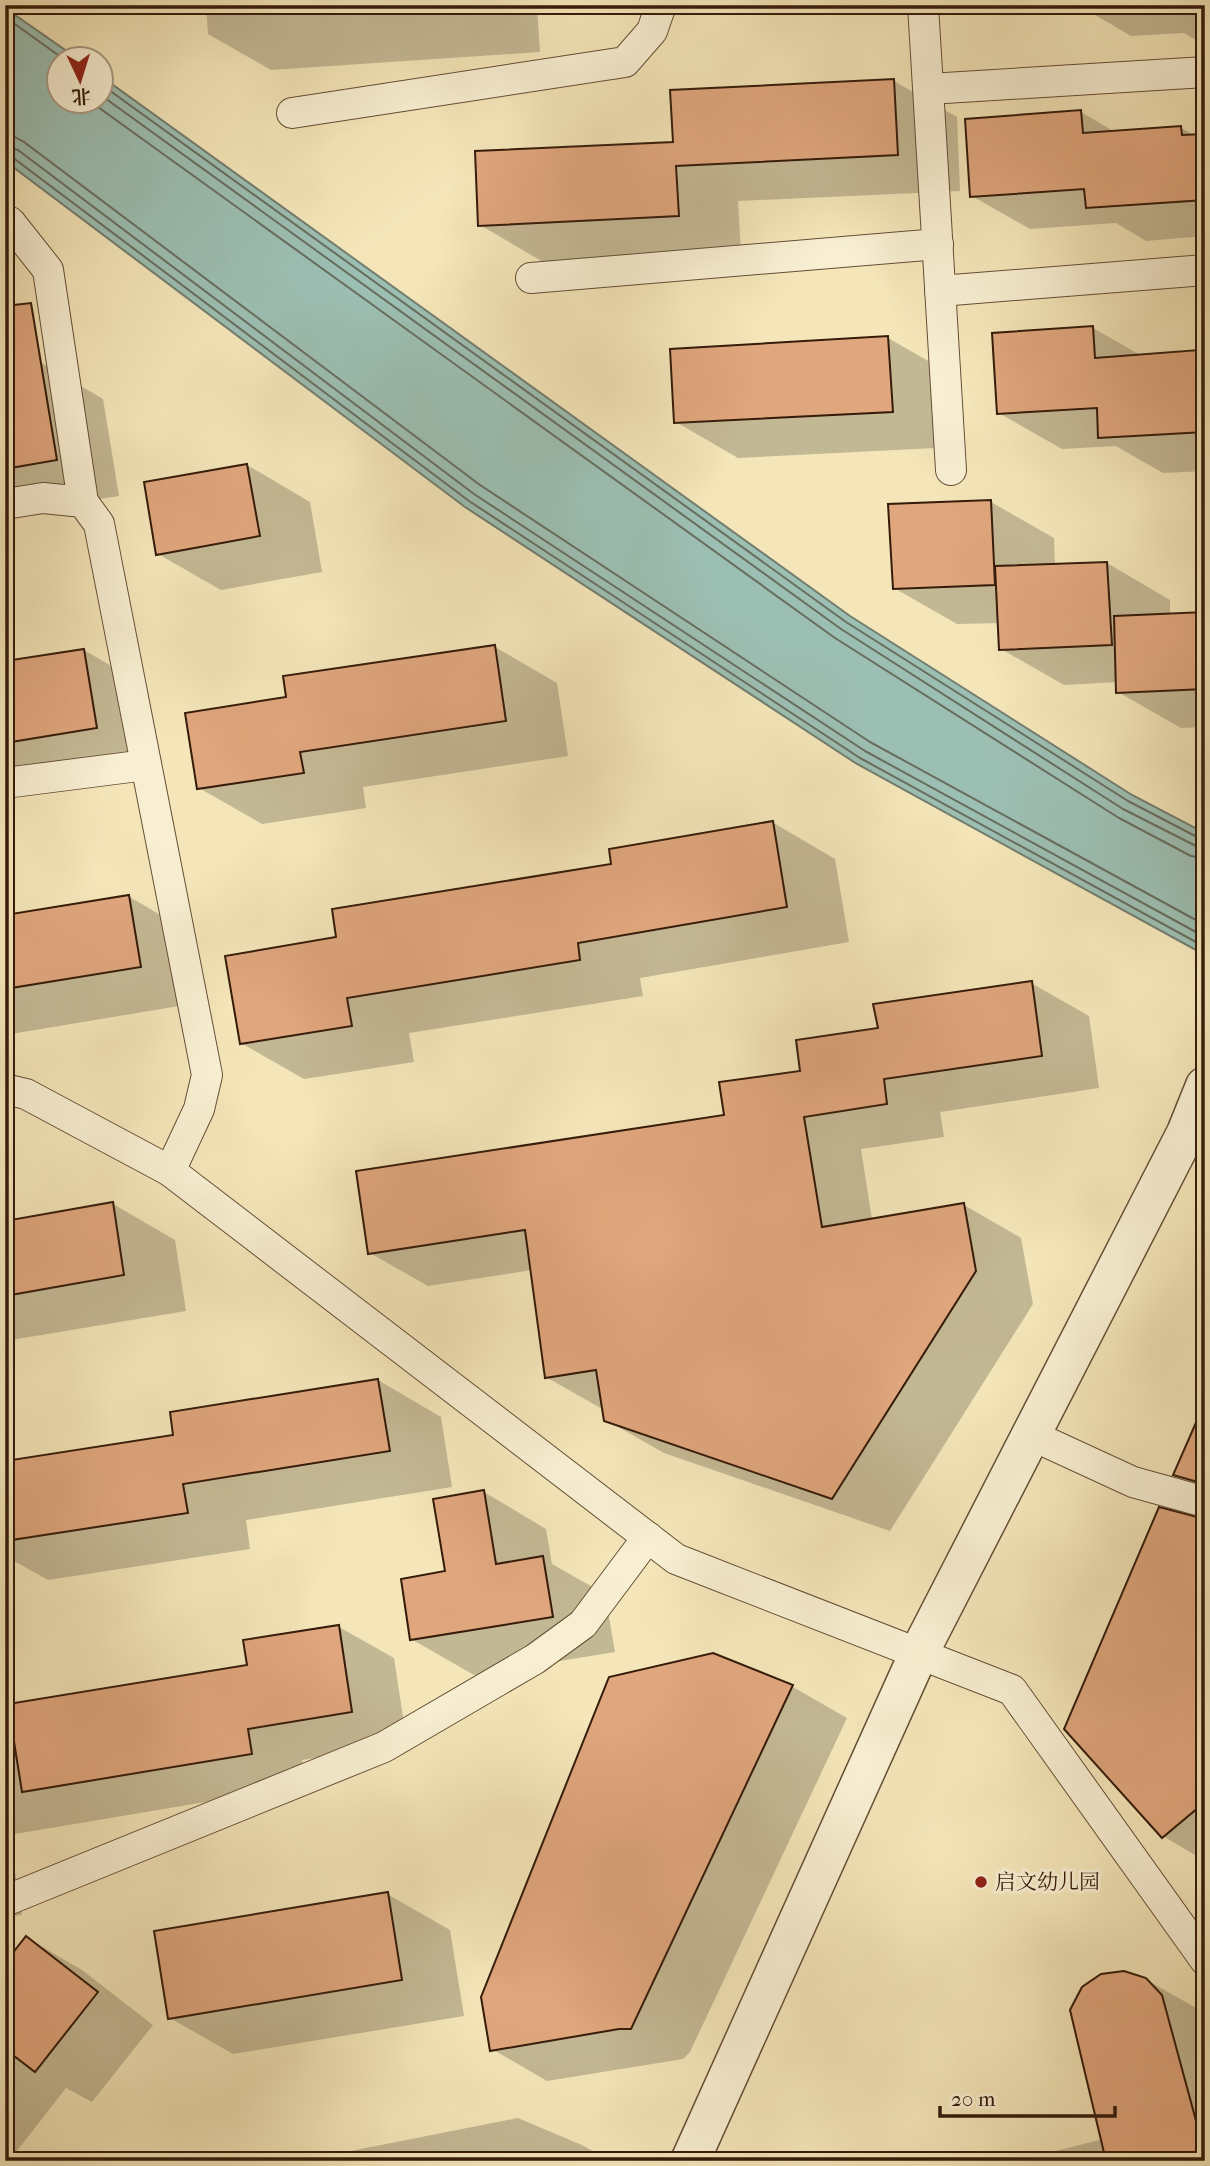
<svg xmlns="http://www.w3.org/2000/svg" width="1210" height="2166" font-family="'IM FELL French Canon','Noto Serif SC',serif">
  <rect width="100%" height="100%" fill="#f4e6b9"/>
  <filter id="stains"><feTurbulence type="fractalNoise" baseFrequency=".00286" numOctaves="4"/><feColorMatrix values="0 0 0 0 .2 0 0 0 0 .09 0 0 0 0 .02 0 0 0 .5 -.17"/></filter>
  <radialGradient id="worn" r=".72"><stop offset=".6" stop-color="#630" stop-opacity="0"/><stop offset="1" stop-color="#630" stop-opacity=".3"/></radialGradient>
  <polygon fill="#9cbfb3" stroke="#737d6f" stroke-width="2" points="5,8 78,59 60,60 60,102 102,102 102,77 850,616 1132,795 1205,833 1205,955 857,764 465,507 5,161"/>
  <g fill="#0003">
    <polygon points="206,5 588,5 542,8 537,6 540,52 271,70 208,34"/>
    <polygon points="1078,5 1205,5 1205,45 1184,33 1131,36"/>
    <polygon points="894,81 957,117 960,191 738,201 741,252 543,262 480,225 675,144"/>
    <polygon points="1081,112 1115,132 1181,128 1196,136 1205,136 1205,236 1146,241 1116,223 1030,229 972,196"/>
    <polygon points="1093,328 1142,356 1198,352 1205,356 1205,471 1163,473 1116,446 1062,449 999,413"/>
    <polygon points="888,338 951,374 955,447 738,458 676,422"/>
    <polygon points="40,362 103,399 119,496 5,514 5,368"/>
    <polygon points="247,465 310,502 322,572 221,590 158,554"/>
    <polygon points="991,502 1054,538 1055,566 1107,563 1170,600 1170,616 1205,614 1205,727 1181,728 1118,692 1118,682 1064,685 1001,649 1000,623 957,624 894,588"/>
    <polygon points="495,647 557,683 568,756 363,787 366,808 262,824 199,788 288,699"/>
    <polygon points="84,650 147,687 159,764 5,788 5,663"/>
    <polygon points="772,822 835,859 849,942 640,978 643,996 409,1033 414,1062 304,1079 241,1043 338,939"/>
    <polygon points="128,896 191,933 203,1002 5,1035 5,917"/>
    <polygon points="1031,983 1089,1016 1099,1088 940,1112 944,1137 861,1149 872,1220 964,1205 1021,1238 1033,1304 890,1531 664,1453 606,1420 604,1410 546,1377 532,1270 428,1286 370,1253 726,1116 880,1030"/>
    <polygon points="113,1204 175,1240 186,1311 5,1341 5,1223"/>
    <polygon points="378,1380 441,1417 452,1487 246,1520 250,1549 48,1580 5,1556 5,1463 175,1436"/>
    <polygon points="1205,1406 1205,1491 1175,1474"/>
    <polygon points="484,1492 546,1529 552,1564 605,1594 615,1652 474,1675 411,1639 447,1572"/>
    <polygon points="1205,1521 1205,1861 1163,1836"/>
    <polygon points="339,1627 394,1658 407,1743 302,1760 307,1785 9,1835 22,1915 5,1917 5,1706 249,1667"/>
    <polygon points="713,1655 793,1687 847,1718 690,2052 683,2059 547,2081 492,2049"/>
    <polygon points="387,1894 450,1930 464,2016 233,2054 170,2018"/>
    <polygon points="27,1938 82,1970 153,2025 92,2102 66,2088 9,2161 5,2161 5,1965"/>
    <polygon points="1145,1979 1198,2009 1205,2017 1205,2161 1017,2161 1103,2139"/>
    <polygon points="518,2118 584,2146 609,2161 300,2161"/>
  </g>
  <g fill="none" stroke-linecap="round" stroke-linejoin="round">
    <g stroke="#686d5e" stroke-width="2">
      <polyline points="5,17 65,60"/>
      <polyline points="102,85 846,622 1128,801 1199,838 1205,839"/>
      <polyline points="102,96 841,629 1123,809 1196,846 1205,848"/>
      <polyline points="91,102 835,638 1119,818 1191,856 1205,858"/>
      <polyline points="5,136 15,137 24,142 480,485 870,742 1205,925"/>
      <polyline points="5,147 18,150 474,494 865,751 1205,937"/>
      <polyline points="5,155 12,157 469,501 860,758 1205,947"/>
    </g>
  </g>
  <g fill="#e0a67d" stroke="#351b0a" stroke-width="2">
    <polygon points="894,79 898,155 676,166 679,216 478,226 475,151 673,142 670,90"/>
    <polygon points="1081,110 1083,133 1181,126 1182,135 1205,134 1205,200 1086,208 1084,189 970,197 965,119"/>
    <polygon points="31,303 57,460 5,469 5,306"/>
    <polygon points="1093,326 1095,358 1199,350 1201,381 1205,381 1205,432 1098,438 1097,408 997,414 992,333"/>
    <polygon points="888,336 893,412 674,423 670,349"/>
    <polygon points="247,464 260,536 156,555 144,482"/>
    <polygon points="991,500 995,585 893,589 888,504"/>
    <polygon points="1107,562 1112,645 999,650 995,566"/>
    <polygon points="1205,612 1205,689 1116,693 1114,616"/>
    <polygon points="495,645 506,721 300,752 304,773 197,789 185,713 286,697 283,676"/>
    <polygon points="84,649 97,728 5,743 5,661"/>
    <polygon points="773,821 787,907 578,943 580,960 347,998 352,1026 240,1044 225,956 336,937 332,909 611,864 609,849"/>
    <polygon points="129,895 141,967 5,989 5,915"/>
    <polygon points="1032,981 1042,1056 884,1079 887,1104 804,1117 822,1227 964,1203 976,1271 832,1499 604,1421 596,1370 545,1378 525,1230 368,1254 356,1171 724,1115 719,1082 800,1071 796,1040 878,1028 873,1004"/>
    <polygon points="113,1202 124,1275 5,1296 5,1221"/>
    <polygon points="378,1379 390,1451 183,1484 188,1513 5,1541 5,1461 173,1435 170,1412"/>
    <polygon points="1205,1402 1205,1484 1173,1475"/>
    <polygon points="484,1490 496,1564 543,1556 553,1617 410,1640 401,1579 445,1571 433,1499"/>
    <polygon points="1159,1507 1205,1519 1205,1802 1162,1838 1064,1729"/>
    <polygon points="339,1625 352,1712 248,1729 252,1754 22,1792 8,1704 247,1665 243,1640"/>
    <polygon points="713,1653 793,1685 631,2029 619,2029 490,2051 481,1997 609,1677"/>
    <polygon points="388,1892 402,1980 168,2019 154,1931"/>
    <polygon points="26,1936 98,1992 35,2072 5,2049 5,1963"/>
    <polygon points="1124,1971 1146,1978 1162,1995 1205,2154 1205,2161 1106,2161 1070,2010 1082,1987 1101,1974"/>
  </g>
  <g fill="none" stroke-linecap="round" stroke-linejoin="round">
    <defs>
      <g id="service">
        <polyline points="923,5 951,470"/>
        <polyline points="929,89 1205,72"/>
        <polyline points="292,113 625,62 652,31 661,5"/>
        <polyline points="5,220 10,222 48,270 83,502"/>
        <polyline points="531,278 938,244"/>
        <polyline points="940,291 1205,270"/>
        <polyline points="5,504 43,498 83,502 99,524 207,1075 199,1109 170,1171"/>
        <polyline points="5,783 146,765"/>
        <polyline points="5,1089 26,1094 170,1171 676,1559 1012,1690 1205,1960"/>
        <polyline points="1031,1435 1133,1482 1205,1502"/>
        <polyline points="5,1901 384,1747 535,1659 583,1624 648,1537"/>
      </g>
      <polyline id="tertiary" points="690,2161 918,1655 1186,1133 1205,1086"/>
    </defs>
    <use href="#service" stroke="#654e36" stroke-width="32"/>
    <use href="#tertiary" stroke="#654e36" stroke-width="41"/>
    <use href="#service" stroke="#f8efd2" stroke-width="30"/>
    <use href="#tertiary" stroke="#f8efd2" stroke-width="38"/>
  </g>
  <circle fill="#8f2418" stroke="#f8efd2" stroke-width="2.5" cx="981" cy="1882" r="7"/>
  <g text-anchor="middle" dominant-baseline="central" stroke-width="6" stroke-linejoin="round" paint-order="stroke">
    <g font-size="21" fill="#351b0a" stroke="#f8efd2" text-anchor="start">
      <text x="995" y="1882">启文幼儿园</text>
    </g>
  </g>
  <rect width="1210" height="2166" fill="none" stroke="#f4e6b9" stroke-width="28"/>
  <rect x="7" y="7" width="1196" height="2152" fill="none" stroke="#351b0a" stroke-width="3.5"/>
  <rect x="14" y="14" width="1182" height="2138" fill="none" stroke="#351b0a" stroke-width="2"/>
  <g transform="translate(80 80) rotate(176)"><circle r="33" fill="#f8efd2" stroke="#aa9a82" stroke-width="2"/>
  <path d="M0-5L12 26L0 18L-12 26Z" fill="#8f2418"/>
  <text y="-10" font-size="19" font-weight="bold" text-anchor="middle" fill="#351b0a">北</text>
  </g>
  <path d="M940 2106v10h175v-10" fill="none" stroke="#351b0a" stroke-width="3.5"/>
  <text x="951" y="2106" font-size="21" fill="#351b0a" stroke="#f8efd2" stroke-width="5" paint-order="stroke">20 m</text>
  <rect width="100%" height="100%" filter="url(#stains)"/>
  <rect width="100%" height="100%" fill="url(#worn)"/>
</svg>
